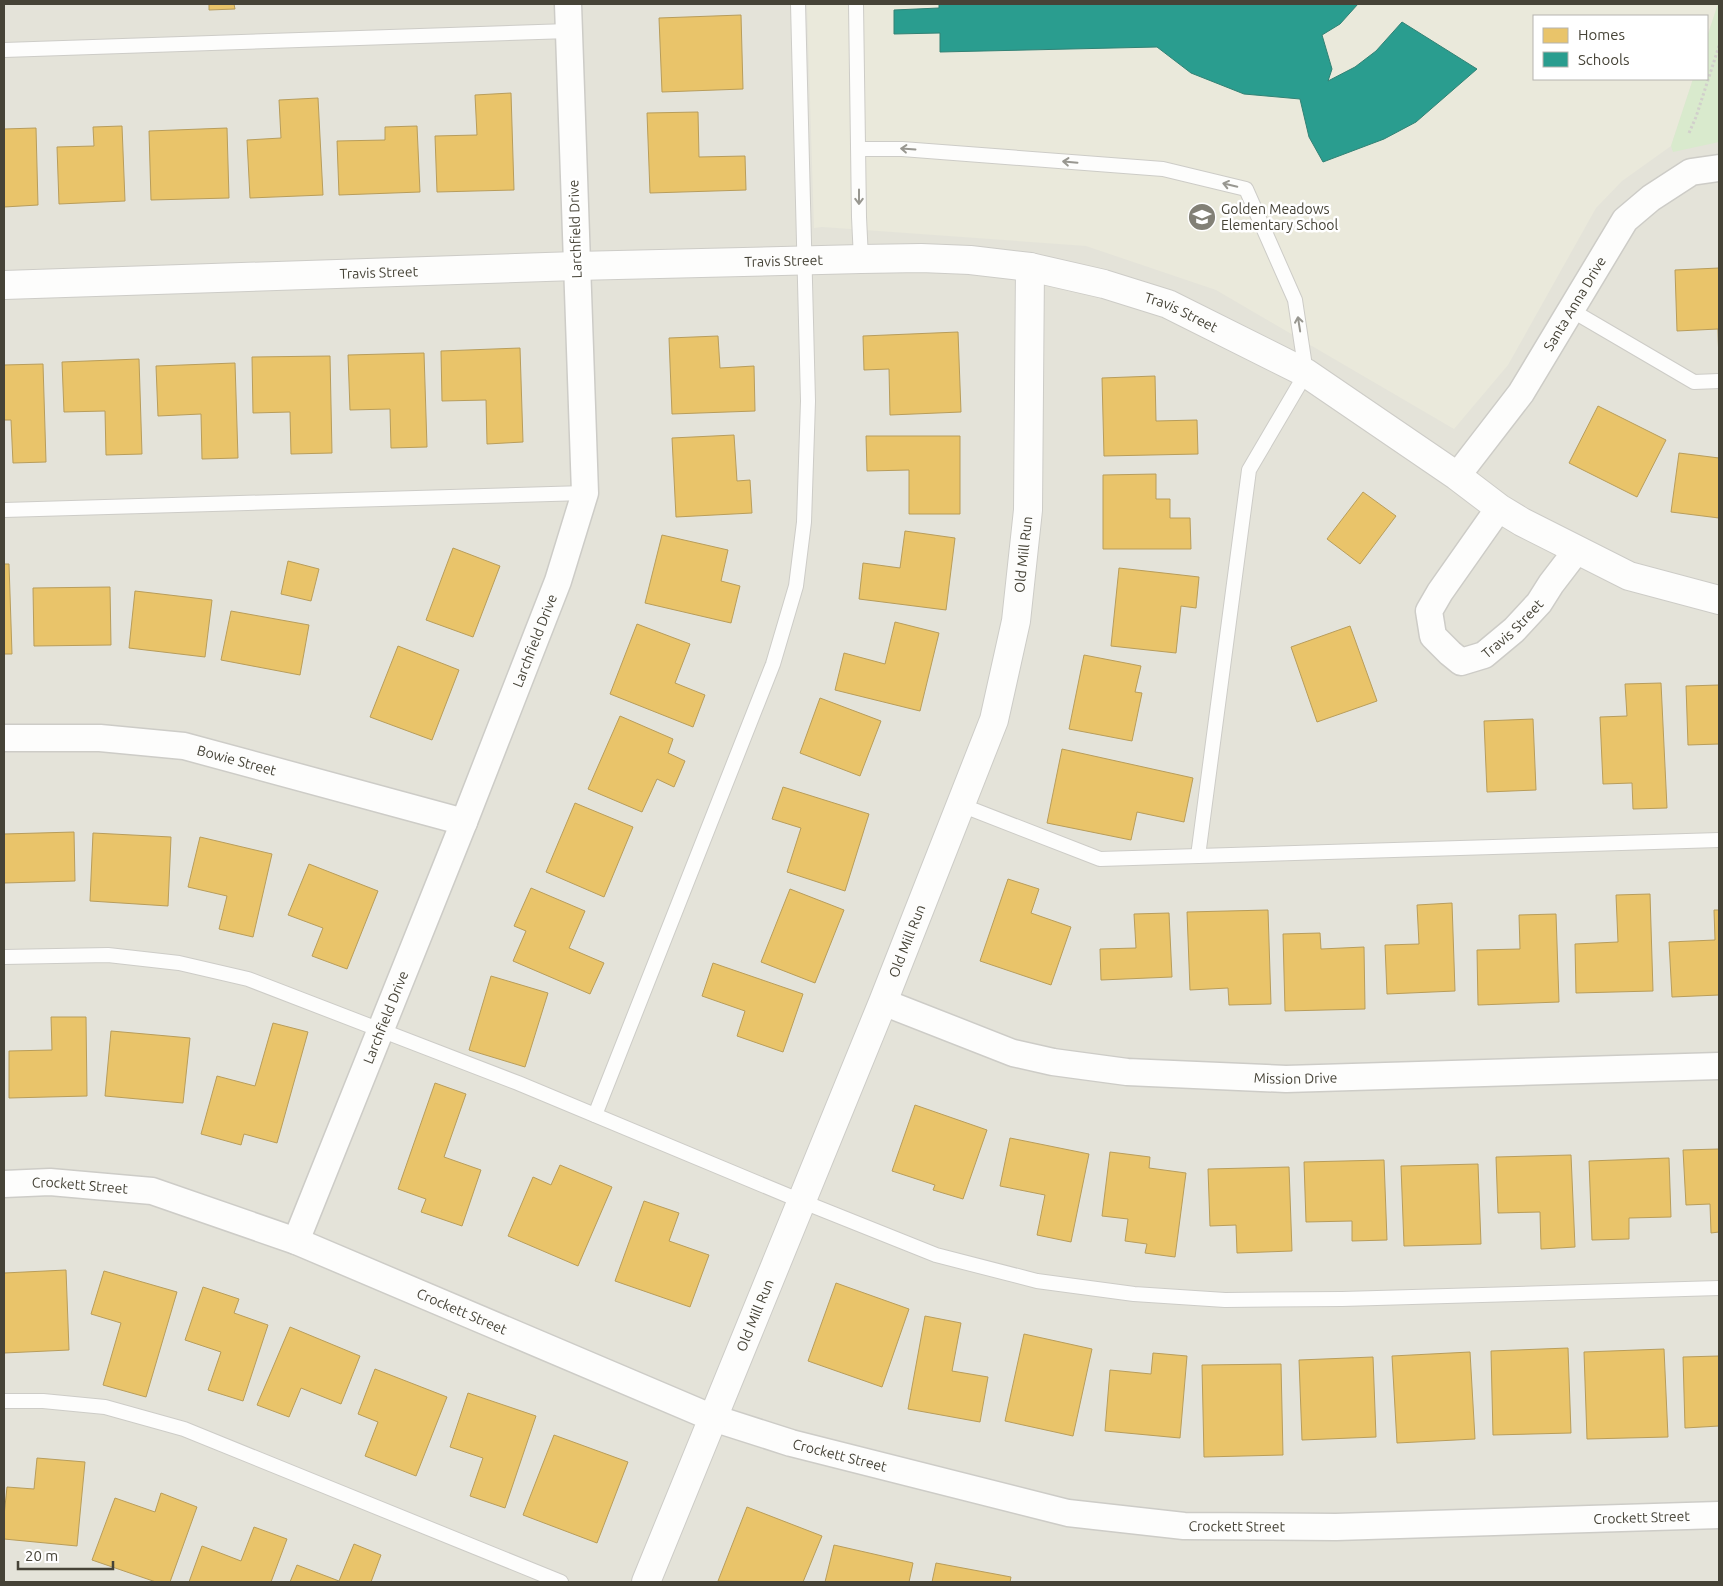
<svg xmlns="http://www.w3.org/2000/svg" width="1723" height="1586" font-family="Ubuntu,sans-serif">
  <rect width="100%" height="100%" fill="#f0f0eb"/>
  <path fill="#e4e3d9" fill-rule="evenodd" d="M 4,4 L 1719,4 L 1719,1582 L 4,1582 ZM 1534,16 L 1707,16 L 1707,79 L 1534,79 Z"/>
  <polygon fill="#eae9db" points="807,4 1718,4 1707,37 1707,16 1534,16 1534,79 1693,79 1671,146 1622,181 1596,208 1508,365 1454,429 1216,290 1086,246 822,227 814,228"/>
  <polygon fill="#d9eacd" points="1718,4 1719,4 1719,142 1673,152 1671,146 1693,79 1707,79 1707,37"/>
  <g fill="#e9c46a" stroke="#b89d5b">
    <polygon points="209,4 234,4 235,9 209,10"/>
    <polygon points="741,15 743,89 662,92 659,18"/>
    <polygon points="511,93 514,190 437,192 435,136 477,135 475,95"/>
    <polygon points="318,98 323,195 250,198 247,140 281,138 279,100"/>
    <polygon points="698,112 699,157 745,156 746,190 650,193 647,113"/>
    <polygon points="122,126 125,201 59,204 57,147 94,146 93,127"/>
    <polygon points="417,126 420,192 339,195 337,141 385,140 385,127"/>
    <polygon points="36,128 38,205 4,207 4,129"/>
    <polygon points="227,128 229,198 151,200 149,131"/>
    <polygon points="1719,268 1719,366 1718,329 1677,331 1675,270"/>
    <polygon points="958,332 961,412 890,415 889,369 864,370 863,336"/>
    <polygon points="718,336 720,368 754,366 755,411 672,414 669,338"/>
    <polygon points="520,348 523,442 487,444 486,400 442,401 441,351"/>
    <polygon points="424,353 427,447 391,448 390,409 350,410 348,355"/>
    <polygon points="330,356 332,453 291,454 290,412 253,413 252,357"/>
    <polygon points="139,359 142,454 106,455 105,411 64,412 62,362"/>
    <polygon points="235,363 238,458 202,459 201,414 158,416 156,366"/>
    <polygon points="43,364 46,462 13,463 11,420 4,420 4,365"/>
    <polygon points="1155,376 1156,421 1197,420 1198,454 1104,456 1102,378"/>
    <polygon points="1598,406 1666,440 1637,497 1569,463"/>
    <polygon points="734,435 737,481 750,480 752,513 676,517 672,438"/>
    <polygon points="866,436 960,436 960,514 909,514 909,470 867,471"/>
    <polygon points="1679,453 1719,458 1719,518 1671,512"/>
    <polygon points="1156,474 1156,499 1170,499 1170,518 1190,518 1191,549 1103,549 1103,475"/>
    <polygon points="1363,492 1396,516 1360,564 1327,539"/>
    <polygon points="905,531 955,538 946,610 859,599 863,563 900,568"/>
    <polygon points="662,535 728,550 721,581 740,586 731,623 645,603"/>
    <polygon points="453,548 500,566 473,637 426,620"/>
    <polygon points="288,561 319,569 311,601 281,594"/>
    <polygon points="4,564 9,564 12,654 4,654"/>
    <polygon points="1119,568 1199,577 1196,608 1181,606 1176,653 1111,646"/>
    <polygon points="110,587 111,645 34,646 33,588"/>
    <polygon points="135,591 212,600 205,657 129,648"/>
    <polygon points="231,611 309,625 300,675 221,660"/>
    <polygon points="895,622 939,633 920,711 835,690 844,653 885,664"/>
    <polygon points="637,624 690,644 675,683 705,695 693,727 610,694"/>
    <polygon points="1350,626 1377,701 1317,722 1291,647"/>
    <polygon points="398,646 459,670 432,740 370,717"/>
    <polygon points="1084,655 1141,666 1135,692 1142,693 1132,741 1069,729"/>
    <polygon points="1661,683 1667,808 1633,809 1632,783 1603,784 1600,717 1627,716 1625,684"/>
    <polygon points="1719,685 1719,744 1688,745 1686,686"/>
    <polygon points="820,698 881,721 860,776 800,753"/>
    <polygon points="620,716 673,739 668,753 685,761 674,787 657,779 642,812 588,789"/>
    <polygon points="1533,719 1536,790 1487,792 1484,721"/>
    <polygon points="1062,749 1193,778 1184,822 1137,812 1131,840 1047,823"/>
    <polygon points="783,787 869,814 845,891 787,872 801,828 772,819"/>
    <polygon points="575,803 633,827 604,897 546,872"/>
    <polygon points="74,832 75,881 4,883 4,834"/>
    <polygon points="93,833 171,837 168,906 90,901"/>
    <polygon points="200,837 272,854 253,937 219,929 227,896 188,887"/>
    <polygon points="309,864 378,891 347,969 312,956 323,928 288,915"/>
    <polygon points="1008,879 1039,889 1031,913 1071,927 1051,985 980,961"/>
    <polygon points="531,888 585,911 569,948 604,963 590,994 513,961 526,931 514,926"/>
    <polygon points="790,889 844,910 815,983 761,962"/>
    <polygon points="1650,894 1653,991 1576,993 1575,944 1618,942 1616,895"/>
    <polygon points="1452,903 1455,991 1387,994 1385,945 1419,944 1417,905"/>
    <polygon points="1268,910 1271,1004 1229,1005 1228,988 1190,990 1187,912"/>
    <polygon points="1714,910 1719,910 1719,995 1672,997 1669,942 1715,940"/>
    <polygon points="1169,913 1172,977 1101,980 1100,949 1136,948 1134,914"/>
    <polygon points="1556,914 1559,1002 1478,1005 1477,950 1520,949 1519,915"/>
    <polygon points="1320,933 1321,949 1364,947 1365,1009 1285,1011 1283,934"/>
    <polygon points="713,963 803,994 783,1052 737,1036 745,1011 702,996"/>
    <polygon points="491,976 548,993 525,1067 469,1050"/>
    <polygon points="51,1017 86,1017 87,1096 9,1098 9,1051 52,1050"/>
    <polygon points="273,1023 308,1032 277,1143 244,1134 241,1145 201,1134 217,1076 255,1086"/>
    <polygon points="111,1031 190,1038 183,1103 105,1096"/>
    <polygon points="435,1083 466,1094 444,1157 481,1170 462,1226 421,1212 426,1199 398,1189"/>
    <polygon points="915,1105 987,1130 963,1199 933,1190 935,1185 892,1171"/>
    <polygon points="1010,1138 1089,1154 1071,1242 1037,1235 1045,1195 1000,1186"/>
    <polygon points="1719,1149 1719,1232 1711,1233 1710,1204 1686,1205 1683,1150"/>
    <polygon points="1110,1152 1150,1157 1149,1168 1186,1173 1175,1257 1145,1253 1147,1244 1125,1241 1128,1219 1102,1216"/>
    <polygon points="1571,1155 1575,1247 1541,1249 1540,1212 1498,1213 1496,1157"/>
    <polygon points="1669,1158 1671,1217 1629,1218 1629,1239 1592,1240 1589,1161"/>
    <polygon points="1384,1160 1387,1240 1352,1241 1352,1221 1306,1222 1304,1162"/>
    <polygon points="1478,1164 1481,1244 1404,1246 1401,1166"/>
    <polygon points="560,1165 612,1187 578,1266 508,1236 533,1177 551,1185"/>
    <polygon points="1289,1167 1292,1251 1237,1253 1236,1225 1210,1226 1208,1169"/>
    <polygon points="644,1201 679,1213 669,1241 709,1255 690,1307 615,1281"/>
    <polygon points="66,1270 69,1350 4,1353 4,1273"/>
    <polygon points="104,1271 177,1292 146,1397 103,1385 121,1323 91,1314"/>
    <polygon points="836,1283 909,1309 882,1387 808,1361"/>
    <polygon points="203,1287 239,1299 234,1313 268,1325 243,1401 208,1390 221,1352 185,1340"/>
    <polygon points="925,1316 961,1323 952,1371 988,1377 980,1422 908,1409"/>
    <polygon points="290,1327 360,1356 341,1404 301,1388 289,1417 257,1405"/>
    <polygon points="1024,1334 1092,1349 1073,1436 1005,1421"/>
    <polygon points="1568,1348 1571,1433 1493,1435 1491,1351"/>
    <polygon points="1664,1349 1668,1437 1587,1439 1584,1352"/>
    <polygon points="1470,1352 1475,1439 1397,1443 1392,1356"/>
    <polygon points="1153,1353 1187,1356 1180,1438 1105,1431 1110,1370 1151,1374"/>
    <polygon points="1719,1356 1719,1426 1685,1428 1683,1357"/>
    <polygon points="1373,1357 1376,1437 1302,1440 1299,1360"/>
    <polygon points="1281,1364 1283,1455 1204,1457 1202,1365"/>
    <polygon points="375,1369 447,1397 416,1476 365,1456 378,1422 358,1414"/>
    <polygon points="468,1393 536,1416 505,1508 470,1496 483,1458 450,1447"/>
    <polygon points="554,1435 628,1462 597,1543 523,1515"/>
    <polygon points="37,1458 85,1462 77,1546 4,1539 4,1516 7,1487 34,1489"/>
    <polygon points="161,1493 197,1507 170,1582 156,1582 92,1560 115,1498 155,1512"/>
    <polygon points="747,1507 822,1536 803,1582 718,1581"/>
    <polygon points="254,1527 287,1539 271,1582 189,1582 202,1546 241,1561"/>
    <polygon points="354,1544 381,1555 371,1582 290,1582 297,1565 339,1581"/>
    <polygon points="834,1545 913,1563 909,1582 825,1582"/>
    <polygon points="936,1563 1011,1577 1010,1582 932,1582"/>
  </g>
  <polygon fill="#2a9d8f" stroke="#328275" points="939,4 1358,4 1340,24 1322,35 1332,69 1328,81 1355,67 1376,51 1402,22 1477,69 1416,122 1384,139 1323,162 1309,137 1300,99 1244,94 1191,73 1157,47 940,52 940,33 894,34 894,10 939,8"/>
  <g fill="none" stroke-linecap="round" stroke-linejoin="round">
    <defs>
      <g id="service">
        <polyline points="856,4 859,217 861,259"/>
        <polyline points="4,50 569,31"/>
        <polyline points="859,149 902,149 1163,169 1246,189 1295,300 1306,373 1249,470 1198,856"/>
        <polyline points="1571,310 1694,382 1719,381"/>
        <polyline points="4,510 585,493"/>
        <polyline points="961,805 1100,859 1719,840"/>
        <polyline points="4,957 108,955 179,963 248,979 518,1083 801,1201 936,1255 1037,1281 1134,1294 1225,1300 1342,1299 1719,1288"/>
        <polyline points="595,1115 773,664 796,586 804,522 808,401 798,4"/>
        <polyline points="4,1401 43,1401 105,1407 184,1429 561,1582"/>
      </g>
      <g id="minor">
        <path id="s1" d="M 1457,476 L 1521,393 L 1625,220 L 1651,198 L 1691,172 L 1719,168"/>
        <path id="s2" d="M 1499,508 L 1440,592 L 1429,611 L 1433,636 L 1450,653 L 1461,662 L 1484,655 L 1514,630 L 1539,603 L 1551,584 L 1577,550"/>
        <path id="s3" d="M 4,738 L 100,738 L 184,746 L 464,822"/>
        <path id="s4" d="M 883,1002 L 1013,1053 L 1053,1062 L 1127,1072 L 1286,1079 L 1719,1066"/>
        <path id="s5" d="M 4,1184 L 50,1182 L 152,1191 L 296,1241 L 713,1418 L 791,1443 L 1068,1513 L 1184,1526 L 1336,1527 L 1719,1515"/>
        <path id="s6" d="M 296,1241 L 464,822 L 558,581 L 585,493 L 568,4"/>
      </g>
      <g id="tertiary">
        <path id="s7" d="M 4,285 L 576,266 L 861,259 L 921,258 L 970,260 L 1030,267 L 1104,284 L 1168,304 L 1306,373 L 1457,476 L 1499,508 L 1522,522 L 1629,576 L 1719,600"/>
        <path id="s8" d="M 646,1582 L 883,1002 L 994,720 L 1016,621 L 1028,510 L 1030,267"/>
      </g>
    </defs>
    <use href="#service" stroke="#cdccc7" stroke-width="16"/>
    <use href="#minor" stroke="#cdccc7" stroke-width="29"/>
    <use href="#tertiary" stroke="#cdccc7" stroke-width="30"/>
    <polyline stroke="#d1cfcb" stroke-width="3" stroke-dasharray="2.5 2.5" stroke-linecap="butt" points="1689,133 1696,117 1719,46"/>
    <use href="#service" stroke="#fdfdfc" stroke-width="14"/>
    <use href="#minor" stroke="#fdfdfc" stroke-width="26"/>
    <use href="#tertiary" stroke="#fdfdfc" stroke-width="28"/>
  </g>
  <defs><path id="oneway-shaft" d="M-6 0H5M1.5-3L5.5 0L1.5 3" fill="none" stroke-width="1.6" stroke-linecap="round" stroke-linejoin="round" transform="scale(1.25)"/></defs>
  <g stroke="#989790">
    <use href="#oneway-shaft" transform="translate(908 149) rotate(-176)"/>
    <use href="#oneway-shaft" transform="translate(1070 162) rotate(-175)"/>
    <use href="#oneway-shaft" transform="translate(1230 185) rotate(-167)"/>
    <use href="#oneway-shaft" transform="translate(859 197) rotate(90)"/>
    <use href="#oneway-shaft" transform="translate(1299 324) rotate(-99)"/>
  </g>
  <defs>
    <symbol id="school-disc" viewBox="-11 -11 22 22"><circle r="9.5" fill="#828076" stroke="#fff"/><path d="M0-5L7-2L0 1L-7-2ZM-4 1L0 2.5L4 1V4Q0 6-4 4Z" fill="#fff"/></symbol>
  </defs>
  <g fill-rule="evenodd">
    <use href="#school-disc" x="1186" y="201" width="32" height="32"/>
  </g>
  <g text-anchor="middle" dominant-baseline="central" stroke-width="5" stroke-linejoin="round" paint-order="stroke">
    <g font-size="14" fill="#464337" stroke="#fff" text-anchor="start">
      <text x="1221" y="209">Golden Meadows<tspan x="1221" dy="16">Elementary School</tspan></text>
    </g>
    <g font-size="14" fill="#464337" stroke="#fff">
      <text transform="translate(575 229) rotate(-92)">Larchfield Drive</text>
      <text stroke="none"><textPath href="#s7" startOffset="780">Travis Street</textPath></text>
      <text stroke="none"><textPath href="#s7" startOffset="375">Travis Street</textPath></text>
      <text stroke="none"><textPath href="#s1" startOffset="209">Santa Anna Drive</textPath></text>
      <text stroke="none"><textPath href="#s7" startOffset="1185">Travis Street</textPath></text>
      <text stroke="none"><textPath href="#s8" startOffset="1098">Old Mill Run</textPath></text>
      <text stroke="none"><textPath href="#s2" startOffset="251">Travis Street</textPath></text>
      <text stroke="none"><textPath href="#s6" startOffset="646">Larchfield Drive</textPath></text>
      <text stroke="none"><textPath href="#s3" startOffset="235">Bowie Street</textPath></text>
      <text stroke="none"><textPath href="#s8" startOffset="692">Old Mill Run</textPath></text>
      <text stroke="none"><textPath href="#s6" startOffset="241">Larchfield Drive</textPath></text>
      <text stroke="none"><textPath href="#s4" startOffset="424">Mission Drive</textPath></text>
      <text stroke="none"><textPath href="#s5" startOffset="76">Crockett Street</textPath></text>
      <text stroke="none"><textPath href="#s5" startOffset="481">Crockett Street</textPath></text>
      <text stroke="none"><textPath href="#s8" startOffset="288">Old Mill Run</textPath></text>
      <text stroke="none"><textPath href="#s5" startOffset="886">Crockett Street</textPath></text>
      <text stroke="none"><textPath href="#s5" startOffset="1696">Crockett Street</textPath></text>
      <text stroke="none"><textPath href="#s5" startOffset="1291">Crockett Street</textPath></text>
    </g>
  </g>
  <rect width="1723" height="1586" fill="none" stroke="#464337" stroke-width="10"/>
  <rect x="1533" y="15" width="175" height="65" fill="#ffffff" stroke="#b5b4af"/>
  <rect x="1543" y="28" width="25" height="15" fill="#e9c46a" stroke="#b5b4af"/>
  <text x="1578" y="40" font-size="15" fill="#464337">Homes</text>
  <rect x="1543" y="52" width="25" height="15" fill="#2a9d8f" stroke="#b5b4af"/>
  <text x="1578" y="65" font-size="15" fill="#464337">Schools</text>
  <path d="M18 1561v8h95v-8" fill="none" stroke="#464337" stroke-width="2.5"/>
  <text x="25" y="1561" font-size="15" fill="#464337" stroke="#ffffff" stroke-width="4" paint-order="stroke">20 m</text>
</svg>
